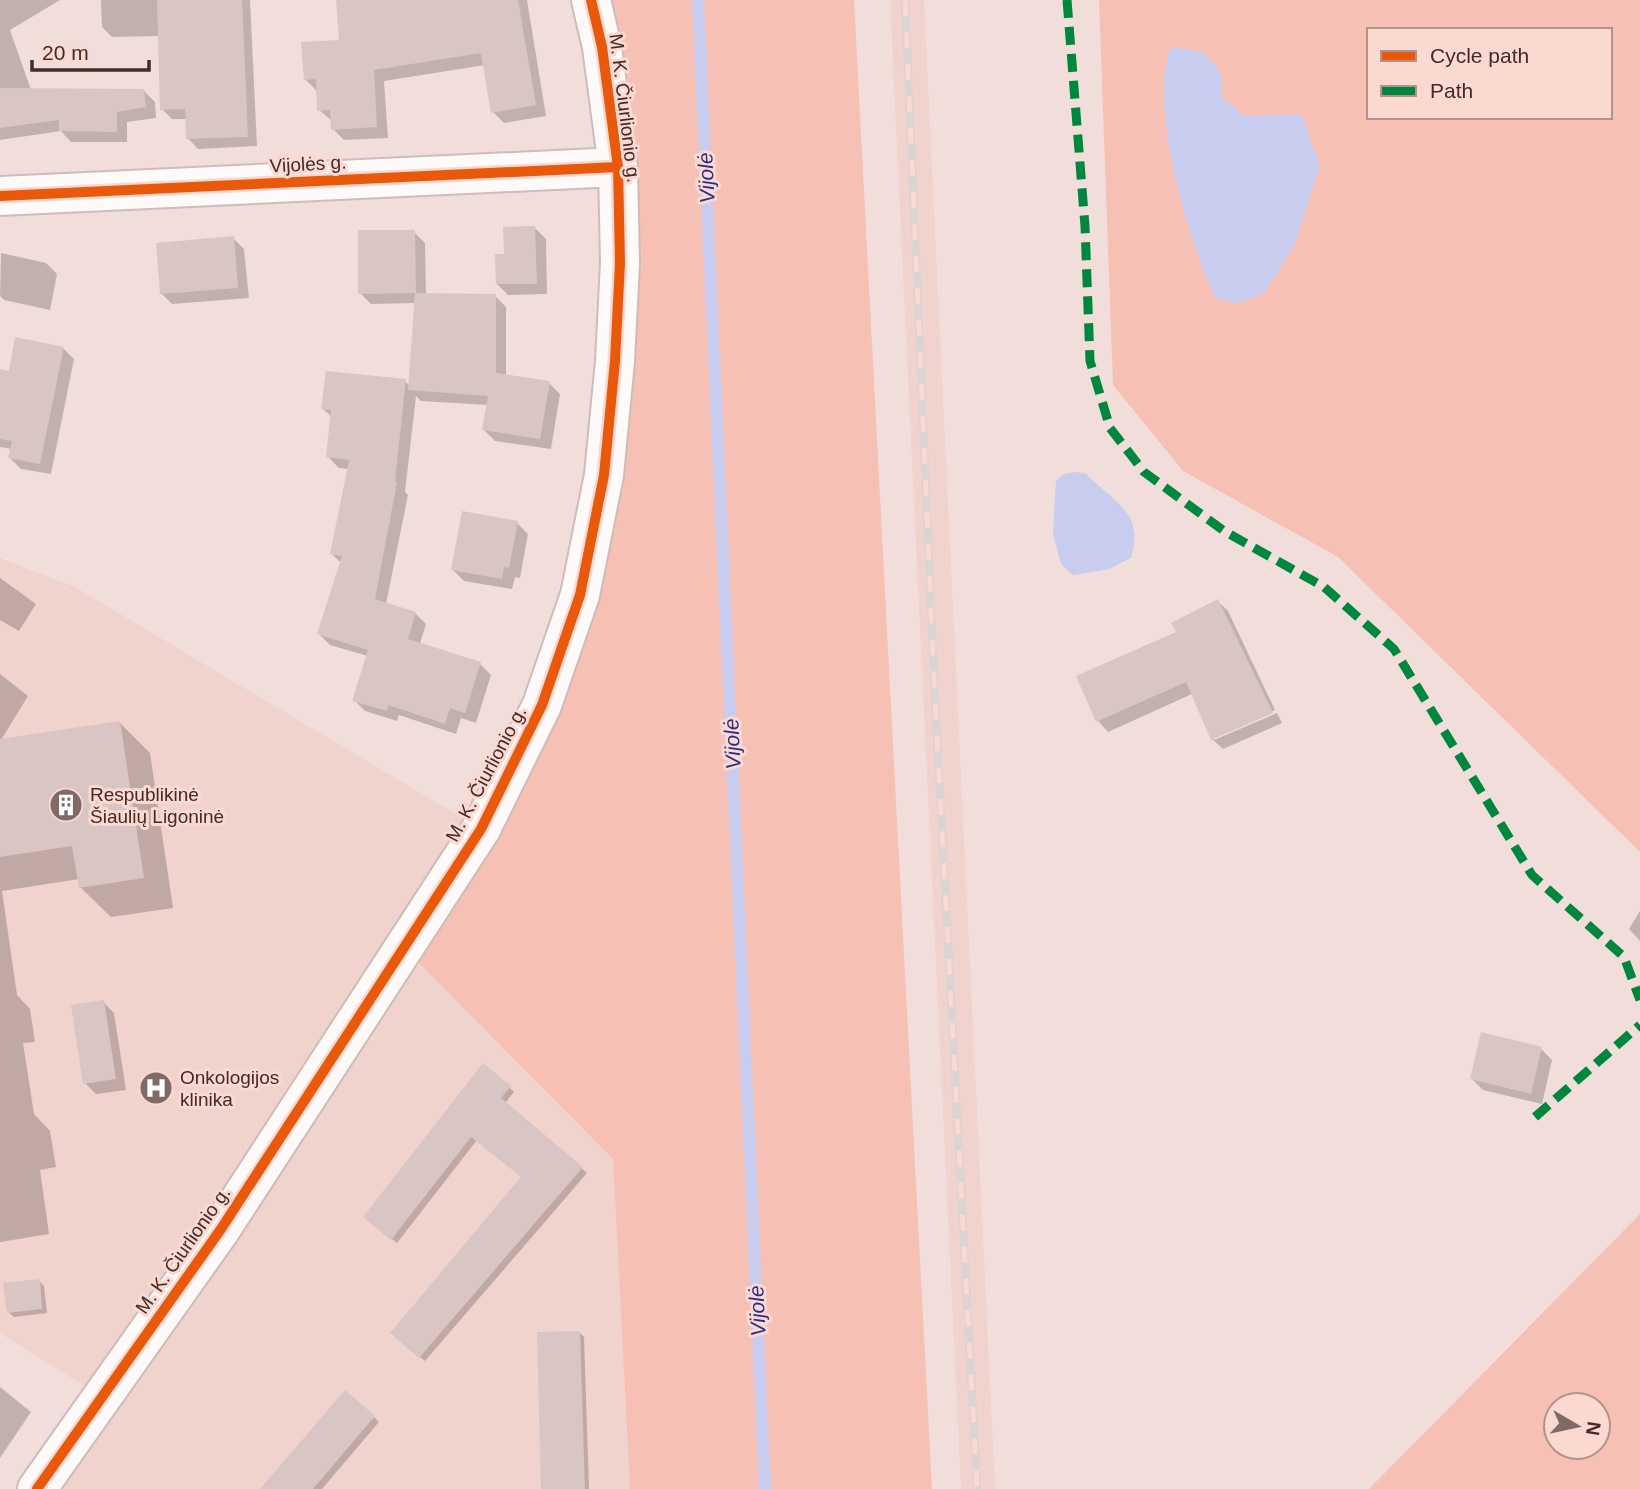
<svg xmlns="http://www.w3.org/2000/svg" width="1640" height="1489" font-family="Arial,sans-serif">
  <rect width="100%" height="100%" fill="#f1deda"/>
  <g fill="#f0d3cd">
    <polygon points="890,0 924,0 995,1489 961,1489"/>
    <polygon points="0,558 75,587 481,829 402,946 613,1159 630,1489 51,1489 102,1397 0,1333"/>
  </g>
  <g fill="#f6c0b5" fill-rule="evenodd">
    <polygon points="591,0 854,0 932,1489 630,1489 613,1159 402,946 542,705 615,361"/>
    <path d="M 1099,0 L 1640,0 L 1640,852 L 1338,557 L 1183,471 L 1113,385 ZM 1369,30 L 1610,30 L 1610,117 L 1369,117 Z"/>
    <path d="M 1640,1214 L 1640,1489 L 1369,1489 ZM 1598,1405 L 1598,1447 L 1556,1447 L 1556,1405 Z"/>
  </g>
  <g fill="#c8ccee">
    <path d="M 1171,47 L 1204,52 L 1221,73 L 1222,97 L 1245,116 L 1301,114 L 1320,166 L 1294,246 L 1264,293 L 1237,304 L 1215,297 C 1188,239 1148,107 1171,47 Z"/>
    <path d="M 1074,472 L 1085,473 C 1114,502 1145,513 1131,558 L 1109,569 L 1073,575 L 1061,564 L 1053,534 L 1056,481 L 1062,475 Z"/>
  </g>
  <g fill="#0003">
    <polygon points="0,0 60,0 10,30 31,90 144,91 155,102 156,118 127,122 127,142 71,142 61,131 0,140"/>
    <polygon points="101,0 250,0 257,146 198,149 188,138 187,119 172,119 162,109 160,36 112,37 102,27"/>
    <polygon points="338,0 527,0 546,116 504,123 493,112 485,65 384,81 388,138 344,140 333,129 332,121 319,110 316,90 305,79 341,41"/>
    <polygon points="535,228 546,239 547,294 508,295 497,284 506,256"/>
    <polygon points="414,232 425,243 426,295 495,296 506,307 506,376 549,383 560,394 551,449 495,441 484,430 488,405 421,401 416,396 405,492 408,495 386,604 415,613 426,624 420,644 480,664 491,675 476,723 461,718 456,734 399,715 397,721 365,711 354,700 368,656 330,645 319,634 341,563 331,553 349,469 339,468 328,457 332,417 323,409 405,381 410,386 416,303 371,304 360,293"/>
    <polygon points="233,238 244,249 249,298 172,304 161,293"/>
    <polygon points="1,253 46,263 57,274 50,310 4,300 0,296"/>
    <polygon points="63,348 74,359 51,474 21,469 10,458 12,449 0,447 0,371 11,373"/>
    <polygon points="517,523 528,534 520,578 515,577 512,589 464,581 453,570"/>
    <polygon points="0,578 36,604 19,631 0,620"/>
    <polygon points="1218,601 1228,611 1275,710 1214,737 1214,740 1277,713 1282,723 1223,749 1212,739 1192,694 1108,732 1098,721 1078,677 1178,633"/>
    <polygon points="0,674 28,696 1,740 0,739"/>
    <polygon points="120,723 150,753 173,908 111,917 80,887 79,879 2,891 17,995 30,1009 35,1042 23,1043 34,1114 50,1131 56,1167 40,1170 49,1234 0,1242 0,766"/>
    <polygon points="1640,911 1640,941 1629,929"/>
    <polygon points="103,1002 114,1013 126,1090 96,1094 85,1083"/>
    <polygon points="1541,1049 1552,1060 1542,1104 1483,1090 1472,1079"/>
    <polygon points="509,1087 514,1092 505,1103 587,1173 425,1361 397,1338 523,1178 477,1140 397,1243 370,1222"/>
    <polygon points="39,1281 44,1286 47,1313 14,1317 8,1312"/>
    <polygon points="579,1332 584,1337 589,1489 543,1489"/>
    <polygon points="0,1387 31,1412 0,1458"/>
    <polygon points="374,1417 379,1422 322,1489 263,1489"/>
  </g>
  <g fill="none" stroke-linecap="round" stroke-linejoin="round">
    <polyline stroke="#c8ccee" stroke-width="12" points="698,0 765,1489"/>
  </g>
  <g fill="#d8c5c4">
    <polygon points="157,0 242,0 248,137 186,139 185,109 160,110"/>
    <polygon points="336,0 518,0 536,105 491,113 481,53 374,70 377,127 331,130 330,110 317,111 316,79 304,80 301,42 339,40"/>
    <polygon points="0,88 144,89 146,107 117,112 117,132 59,131 59,120 0,128"/>
    <polygon points="535,226 537,284 496,284 495,254 504,254 503,227"/>
    <polygon points="358,230 415,230 416,293 358,294"/>
    <polygon points="234,236 238,288 160,294 156,243"/>
    <polygon points="415,293 496,294 496,373 550,381 540,439 482,430 488,396 408,390"/>
    <polygon points="15,337 64,347 40,464 8,458 12,441 0,439 0,369 9,371"/>
    <polygon points="326,371 406,379 395,481 397,482 375,599 416,612 408,639 481,662 465,713 450,708 445,724 388,705 387,711 352,701 368,650 317,634 342,556 330,554 349,460 326,457 331,410 321,409"/>
    <polygon points="462,511 518,521 509,568 504,567 502,579 451,570"/>
    <polygon points="1218,599 1273,713 1211,740 1186,682 1096,722 1076,676 1176,632 1171,623"/>
    <polygon points="120,721 144,878 79,888 72,846 0,857 0,739"/>
    <polygon points="104,1000 116,1079 83,1084 71,1005"/>
    <polygon points="1481,1032 1542,1047 1531,1094 1470,1079"/>
    <polygon points="483,1063 511,1086 501,1098 583,1167 419,1358 390,1333 521,1177 471,1137 391,1240 363,1217"/>
    <polygon points="40,1279 42,1309 7,1313 3,1283"/>
    <polygon points="580,1331 585,1489 541,1489 537,1332"/>
    <polygon points="345,1390 375,1416 313,1489 260,1489"/>
  </g>
  <g fill="none" stroke-linecap="round" stroke-linejoin="round">
    <defs>
      <g id="minor">
        <polyline points="0,196 618,167"/>
        <polyline points="37,1489 221,1229 481,829 542,705 580,595 604,475 615,361 620,263 618,167 602,47 591,0"/>
      </g>
    </defs>
    <use href="#minor" stroke="#cfbcb8" stroke-width="42"/>
    <use href="#minor" stroke="#fdfaf9" stroke-width="38"/>
    <defs>
      <polyline id="rail" points="905,0 934,680 977,1489"/>
    </defs>
    <use href="#rail" stroke="#dad4d3" stroke-width="8"/>
    <use href="#rail" stroke="#fbd8d0" stroke-width="5" stroke-dasharray="16" stroke-linecap="butt"/>
    <g stroke="#00873e" stroke-width="9" stroke-dasharray="18 9" stroke-linecap="butt">
      <polyline points="1067,0 1085,226 1090,361 1110,428 1144,472 1224,531 1324,587 1394,649 1532,875 1624,957 1640,1000"/>
      <polyline points="1535,1117 1640,1025"/>
    </g>
    <defs>
      <g id="cycleway">
        <polyline points="0,196 618,167"/>
        <polyline points="37,1489 221,1229 481,829 542,705 580,595 604,475 615,361 620,263 618,167 602,47 591,0"/>
      </g>
    </defs>
    <use href="#cycleway" stroke="#fbd8d0" stroke-width="15"/>
    <use href="#cycleway" stroke="#e8590c" stroke-width="10"/>
  </g>
  <defs>
    <symbol id="building-disc" viewBox="-11 -11 22 22"><circle r="9.5" fill="#7f6a66" stroke="#fbd8d0"/><path d="M-4-6H4V6H1V3H-1V6H-4ZM-2.5-4.3h1.7v1.8h-1.7ZM.8-4.3h1.7v1.8H.8ZM-2.5-1h1.7V.8h-1.7ZM.8-1h1.7V.8H.8Z" fill="#fff"/></symbol>
    <symbol id="hospital-disc" viewBox="-11 -11 22 22"><circle r="9.5" fill="#7f6a66" stroke="#fbd8d0"/><path d="M-5-5h3v3.5h4V-5h3V5h-3V1.5h-4V5h-3Z" fill="#fff"/></symbol>
  </defs>
  <g fill-rule="evenodd">
    <use href="#building-disc" x="47" y="786" width="38" height="38"/>
    <use href="#hospital-disc" x="137" y="1069" width="38" height="38"/>
  </g>
  <g text-anchor="middle" dominant-baseline="central" stroke-width="6" stroke-linejoin="round" paint-order="stroke">
    <g font-size="19" fill="#422c27" stroke="#fbd8d0">
      <text transform="translate(625 108) rotate(83)">M. K. Čiurlionio g.</text>
      <text transform="translate(308 164) rotate(-3)">Vijolės g.</text>
      <text transform="translate(486 774) rotate(-62)">M. K. Čiurlionio g.</text>
      <text transform="translate(183 1250) rotate(-55)">M. K. Čiurlionio g.</text>
    </g>
    <g font-size="19" fill="#422c27" stroke="#fbd8d0" text-anchor="start">
      <text x="90" y="794">Respublikinė<tspan x="90" dy="22">Šiaulių Ligoninė</tspan></text>
      <text x="180" y="1077">Onkologijos<tspan x="180" dy="22">klinika</tspan></text>
    </g>
    <g font-size="21" font-style="italic" fill="#262d8b" stroke="#fbd8d0">
      <text transform="translate(706 178) rotate(-93)">Vijolė</text>
      <text transform="translate(732 744) rotate(-93)">Vijolė</text>
      <text transform="translate(757 1311) rotate(-93)">Vijolė</text>
    </g>
  </g>
  <rect x="1367" y="28" width="245" height="91" fill="#fbd8d0" stroke="#b1938c" stroke-width="2"/>
  <rect x="1381" y="51" width="35" height="10" fill="#e8590c" stroke="#b1938c" stroke-width="2"/>
  <text x="1430" y="63" font-size="21" fill="#422c27">Cycle path</text>
  <rect x="1381" y="86" width="35" height="10" fill="#00873e" stroke="#b1938c" stroke-width="2"/>
  <text x="1430" y="98" font-size="21" fill="#422c27">Path</text>
  <g transform="translate(1577 1426) rotate(99)"><circle r="33" fill="#fbd8d0" stroke="#b1938c" stroke-width="2"/>
  <path d="M0-5L12 26L0 18L-12 26Z" fill="#7f6a66"/>
  <text y="-10" font-size="19" font-weight="bold" text-anchor="middle" fill="#422c27">N</text>
  </g>
  <path d="M32 60v10h117v-10" fill="none" stroke="#422c27" stroke-width="3.5"/>
  <text x="42" y="60" font-size="21" fill="#422c27" stroke="#fbd8d0" stroke-width="5" paint-order="stroke">20 m</text>
</svg>
